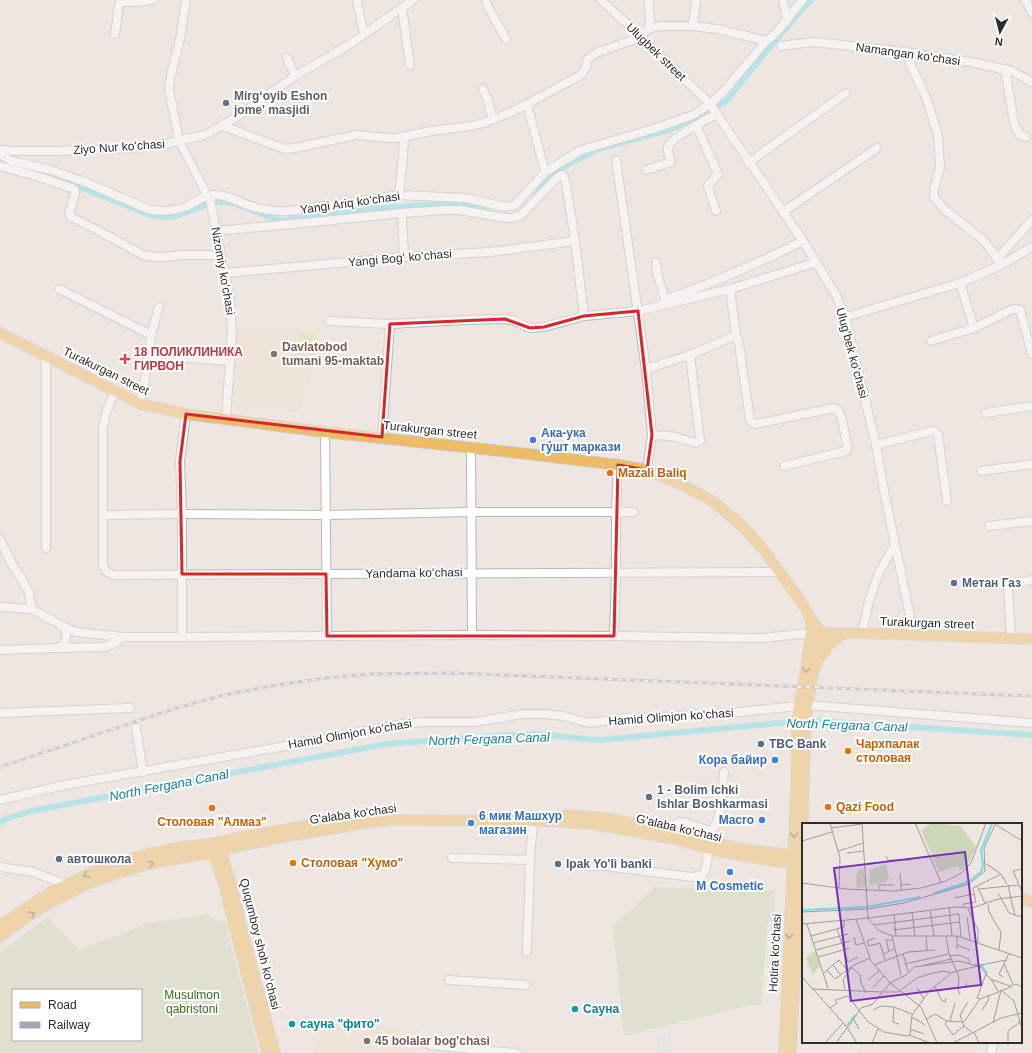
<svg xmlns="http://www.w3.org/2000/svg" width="1032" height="1053" font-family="Arial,sans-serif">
  <rect width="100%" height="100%" fill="#eee7e1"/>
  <polygon fill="#e2e1e7" points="671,1030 672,1053 659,1053 656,1039"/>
  <g fill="#efe1d1">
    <polygon points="235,328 319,328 311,380 308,385 300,413 229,406"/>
    <polygon points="316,1022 419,1028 417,1053 315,1053"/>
    <polygon points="860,1042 980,1042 979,1053 859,1053"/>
  </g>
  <g fill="#ccd8b8" fill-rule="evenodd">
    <polygon points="655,887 775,890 775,920 768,921 761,1005 749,1005 624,1036 613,926"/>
    <path d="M 208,914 L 216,920 L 225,921 L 259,1053 L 0,1053 L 0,953 L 47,917 L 79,950 L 149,923 ZM 13,990 L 141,990 L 141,1040 L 13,1040 Z"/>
  </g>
  <polygon fill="#d3ea9b" points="300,332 314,333 311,356 298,355"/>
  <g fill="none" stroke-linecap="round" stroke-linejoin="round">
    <g stroke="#77dded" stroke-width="6">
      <polyline points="0,161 21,168"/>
      <polyline points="66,182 153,216 170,217 181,214 211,203 222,202 233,203 280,221 355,210 425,205 472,205 481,208 492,215"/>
      <polyline points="535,196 551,176 573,161 601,148 672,129 704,113 725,102 729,98 749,72 798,14 807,4 812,0"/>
      <polyline points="0,822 8,818 31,811 386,744 510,735 537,734 585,739 600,740 802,721 817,721 1032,735"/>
    </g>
    <defs>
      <g id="minor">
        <polyline points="186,0 181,34 170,80 169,89 179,140 207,195 210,198 216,231 225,273 230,300 232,331 226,419"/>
        <polyline points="357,0 362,26 365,34"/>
        <polyline points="486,0 488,7 506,39"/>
        <polyline points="601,0 639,35 710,104 803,241 836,295 845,317 876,445 885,496 914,635"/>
        <polyline points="649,0 650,28"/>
        <polyline points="783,0 787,19"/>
        <polyline points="1025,0 1032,12"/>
        <polyline points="402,8 410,65"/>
        <polyline points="693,26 696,0"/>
        <polyline points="115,34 119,5 120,2 135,2 153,0"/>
        <polyline points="781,46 814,42 905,52 976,63 1012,71 1032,82"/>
        <polyline points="905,52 927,100 938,135 940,168 934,190 934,197 946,211 982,239 993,252 1001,265"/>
        <polyline points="287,58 295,76"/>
        <polyline points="1005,69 1014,123 1020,135 1026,137"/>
        <polyline points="483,89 487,98 493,120"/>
        <polyline points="527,104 545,172"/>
        <polyline points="696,125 718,174 708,186 708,187 716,211"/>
        <polyline points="223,126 279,147 285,149 295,148 356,135 389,138 396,138 431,131 472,126 486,122 514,111 581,75 585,69 588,59 596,53 633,40 650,28 660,26 693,26 718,29 766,41"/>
        <polyline points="0,150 16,151 58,151 132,148 171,143 179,140 191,138 207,134 235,118 295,76 349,45 413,0"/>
        <path d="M 0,154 L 6,158 L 12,161 L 51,170 L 85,182 L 148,209 C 159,212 174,211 185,207 C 195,203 204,194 216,195 C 228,195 237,201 248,205 C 262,210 276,212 290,211 L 399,195 L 466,198 L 505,207 L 515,205 L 545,172 L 581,150 L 653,129 L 693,115 L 710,104 L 725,90 L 766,41 C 777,35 791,14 800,3 L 803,0"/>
        <polyline points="616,160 646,369 652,435 647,470"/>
        <polyline points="749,163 759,155 846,93"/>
        <path d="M 0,166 L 33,175 L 72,188 L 75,190 L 75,193 L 69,214 L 71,217 L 101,232 L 143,255 C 156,259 169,256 183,255 C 195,255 208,255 221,255"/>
        <path d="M 646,170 L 671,162 C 670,158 667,151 668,147 C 670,138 708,119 717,114"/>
        <polyline points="399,195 403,156 404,136"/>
        <polyline points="783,212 877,148"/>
        <polyline points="402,213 404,257"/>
        <polyline points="216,231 314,222 402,213 445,210 460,210 505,218 512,218 520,216 559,176 562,175 564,177 566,184 575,241 584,316"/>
        <polyline points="997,259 1032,220"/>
        <path d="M 656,262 L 657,272 L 664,297 L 664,299 L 667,299 C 714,283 758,263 803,241"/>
        <polyline points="225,273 404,257 490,252 575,241"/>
        <polyline points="960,283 974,328"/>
        <polyline points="59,289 151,335"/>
        <polyline points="730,289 736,335 739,344 750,420 752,423 756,424 834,408 838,410 841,416 848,448 846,451 784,466"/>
        <polyline points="845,317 960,283 1001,265 1032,247"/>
        <polyline points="329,321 390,324 464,320 505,319 512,320 530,328 544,327 584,316 638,311 730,289 817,262"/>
        <polyline points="931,341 974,328 1013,309 1019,309 1020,310 1032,354"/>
        <polyline points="149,355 230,361"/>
        <polyline points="646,369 690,355 736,335"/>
        <path d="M 115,391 L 106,413 L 103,427 L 103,565 C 105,572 108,573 115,575 L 780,572"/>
        <polyline points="141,404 149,355 151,335 159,307"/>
        <polyline points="986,413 1032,406"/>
        <polyline points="325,432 327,636"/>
        <polyline points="652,435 671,436 696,443 700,441 700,440 690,355"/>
        <polyline points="382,437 390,324"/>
        <polyline points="876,445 931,431 935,432 938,435 947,501"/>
        <polyline points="471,447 472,635"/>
        <polyline points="981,471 1032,464"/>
        <polyline points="103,515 182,514 326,515 471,512 634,512"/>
        <polyline points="989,526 1032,521"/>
        <polyline points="0,540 12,564 23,581 29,593 32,609"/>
        <polyline points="46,548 46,356"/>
        <polyline points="0,607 32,609 66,628 76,632 122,637 182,637 472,635 614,636 763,638 811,633"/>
        <polyline points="862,633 869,601 879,572 895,545"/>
        <polyline points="614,636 616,573 616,513 618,465"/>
        <polyline points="182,637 182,514 180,461 186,414"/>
        <polyline points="1011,639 1008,589 1009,585 1013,583 1032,580"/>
        <polyline points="59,648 105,647 117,642 122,637"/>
        <path d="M 0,650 L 56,648 C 68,645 66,638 66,628"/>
        <polyline points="0,713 130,708"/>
        <polyline points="136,728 143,772"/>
        <polyline points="0,800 64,785 291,745 403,724 425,722 475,722 523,714 545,714 563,716 590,723 626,718 710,715 807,705 1032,723"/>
        <path d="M 712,831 C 723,816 722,790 724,772"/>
        <polyline points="675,837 678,823 680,822 683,822 701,828 709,831 712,831 711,842"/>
        <polyline points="452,858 530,860 533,821"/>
        <polyline points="587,866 605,866 692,877 703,875 706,868 709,849"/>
        <polyline points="0,867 33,872 67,885"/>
        <polyline points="527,952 530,860"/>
        <polyline points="449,980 526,985"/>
        <polyline points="430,1045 516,1053"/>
        <polyline points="991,1053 993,1042"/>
      </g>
      <g id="major">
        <polyline points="0,333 141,404 186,414 325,432 528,454 618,465 647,470 685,486 712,501 732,517 748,532 763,549 804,606 811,619 822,633 807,705 805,749 802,856 800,875 791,1053"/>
        <polyline points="817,633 862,633 1032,639"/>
        <polyline points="817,662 829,645 844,633"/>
        <polyline points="565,815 605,818 676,832 718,844 757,851 803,856"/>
        <polyline points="219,846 232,886 241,925 275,1053"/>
        <polyline points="211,848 224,884 232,917 267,1053"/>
        <polyline points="1021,898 1032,902"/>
        <polyline points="0,925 53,891 110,864 144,855 176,848 210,844 242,837 322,823"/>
        <polyline points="0,937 30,915 54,901 83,886 112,875 153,863 221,851 244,845 278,838 365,823 391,820 549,821 593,824 674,839 717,851 774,861 803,864"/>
        <polyline points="784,1053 796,788 797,732 799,705 805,674 811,633 811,619"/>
      </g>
    </defs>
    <use href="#minor" stroke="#b4b8c0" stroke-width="10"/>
    <use href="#major" stroke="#c8c8c8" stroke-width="12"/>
    <use href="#minor" stroke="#fff" stroke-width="8"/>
    <use href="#major" stroke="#eebc66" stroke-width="10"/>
    <defs>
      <polyline id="rail" points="0,767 173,709 224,695 277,685 326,678 369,674 453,673 1032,696"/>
    </defs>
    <use href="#rail" stroke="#a3a8b7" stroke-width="3"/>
    <use href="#rail" stroke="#fff" stroke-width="1.5" stroke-dasharray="4.5" stroke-linecap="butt"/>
  </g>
  <defs><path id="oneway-chevron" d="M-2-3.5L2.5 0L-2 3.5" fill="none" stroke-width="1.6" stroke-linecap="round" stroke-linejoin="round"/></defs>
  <g stroke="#846d47">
    <use href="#oneway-chevron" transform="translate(806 670) rotate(99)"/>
    <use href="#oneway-chevron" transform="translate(794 835) rotate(93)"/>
    <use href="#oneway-chevron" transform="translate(151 864) rotate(-14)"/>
    <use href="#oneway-chevron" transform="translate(86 875) rotate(155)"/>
    <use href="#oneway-chevron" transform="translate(32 914) rotate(-32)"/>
    <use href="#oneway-chevron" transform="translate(789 936) rotate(93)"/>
  </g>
  <path d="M0 0H1032V1053H0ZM 638,311 L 652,435 L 647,470 L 618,465 L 614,636 L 327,636 L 326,574 L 182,574 L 180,461 L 186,414 L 382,437 L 390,324 L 505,319 L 530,328 L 544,327 L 584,316 Z" fill="#eee7e1" fill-opacity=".55" fill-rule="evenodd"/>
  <path fill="none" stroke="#d62828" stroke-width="3" stroke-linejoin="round" d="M 638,311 L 652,435 L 647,470 L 618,465 L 614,636 L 327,636 L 326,574 L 182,574 L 180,461 L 186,414 L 382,437 L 390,324 L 505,319 L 530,328 L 544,327 L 584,316 Z"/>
  <circle fill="#6b7280" stroke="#fff" stroke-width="1.5" cx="226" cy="103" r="4"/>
  <g fill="#8d6e63" stroke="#fff" stroke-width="1.5">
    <circle cx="274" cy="354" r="4"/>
    <circle cx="367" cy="1041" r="4"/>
  </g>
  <path fill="#e0444e" stroke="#fff" stroke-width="1.5" d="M123 353h4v4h4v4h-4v4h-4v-4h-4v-4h4z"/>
  <g fill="#3f7fe0" stroke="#fff" stroke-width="1.5">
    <circle cx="533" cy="440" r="4"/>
    <circle cx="775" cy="760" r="4"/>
    <circle cx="762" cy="820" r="4"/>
    <circle cx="471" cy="823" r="4"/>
    <circle cx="730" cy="872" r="4"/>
  </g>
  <g fill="#e8710a" stroke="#fff" stroke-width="1.5">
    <circle cx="610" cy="473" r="4"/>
    <circle cx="848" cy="751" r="4"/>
    <circle cx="828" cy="807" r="4"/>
    <circle cx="212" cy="808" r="4"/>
    <circle cx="293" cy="863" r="4"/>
  </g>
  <g fill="#5c6f8a" stroke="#fff" stroke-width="1.5">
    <circle cx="954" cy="583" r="4"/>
    <circle cx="761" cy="744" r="4"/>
    <circle cx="649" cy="797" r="4"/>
    <circle cx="59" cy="859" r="4"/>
    <circle cx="558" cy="864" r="4"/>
  </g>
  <g fill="#0f9aa8" stroke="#fff" stroke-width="1.5">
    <circle cx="575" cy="1009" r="4"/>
    <circle cx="292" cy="1024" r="4"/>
  </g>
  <g text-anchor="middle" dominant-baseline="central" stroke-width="4" stroke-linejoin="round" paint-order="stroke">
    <g font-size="12" fill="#2d2d2d" stroke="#fff">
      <text transform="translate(656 52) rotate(44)">Ulugbek street</text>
      <text transform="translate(908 54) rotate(8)">Namangan koʻchasi</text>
      <text transform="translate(119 147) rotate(-4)">Ziyo Nur koʻchasi</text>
      <text transform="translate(350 203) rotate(-8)">Yangi Ariq koʻchasi</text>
      <text transform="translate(400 258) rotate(-5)">Yangi Bogʻ koʻchasi</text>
      <text transform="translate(223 271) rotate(80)">Nizomiy koʻchasi</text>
      <text transform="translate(852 353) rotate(75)">Ulugʻbek koʻchasi</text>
      <text transform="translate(106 371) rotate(26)">Turakurgan street</text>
      <text transform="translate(430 430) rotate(6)">Turakurgan street</text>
      <text transform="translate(414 573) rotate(-1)">Yandama koʻchasi</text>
      <text transform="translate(927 623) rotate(2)">Turakurgan street</text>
      <text transform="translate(671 717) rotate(-4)">Hamid Olimjon koʻchasi</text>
      <text transform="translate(350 734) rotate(-10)">Hamid Olimjon koʻchasi</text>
      <text transform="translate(353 814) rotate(-8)">G'alaba ko'chasi</text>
      <text transform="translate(679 828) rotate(13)">G'alaba ko'chasi</text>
      <text transform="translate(260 944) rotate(76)">Ququmboy shoh koʻchasi</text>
      <text transform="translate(775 953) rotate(-87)">Hotira ko'chasi</text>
    </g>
    <g font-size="12" font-weight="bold" fill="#5b616d" stroke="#fff" text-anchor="start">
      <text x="234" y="96">Mirg‘oyib Eshon<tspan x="234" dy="14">jome' masjidi</tspan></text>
    </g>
    <g font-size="12" font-weight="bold" fill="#785e54" stroke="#fff" text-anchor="start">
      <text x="282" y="347">Davlatobod<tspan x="282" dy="14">tumani 95-maktab</tspan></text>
      <text x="375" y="1041">45 bolalar bog'chasi</text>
    </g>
    <g font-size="12" font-weight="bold" fill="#be3a42" stroke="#fff" text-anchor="start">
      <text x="134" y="352">18 ПОЛИКЛИНИКА<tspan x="134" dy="14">ГИРВОН</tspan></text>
    </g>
    <g font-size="12" font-weight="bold" fill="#366cbe" stroke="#fff" text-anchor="start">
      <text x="541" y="433">Ака-ука<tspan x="541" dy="14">гу́шт маркази</tspan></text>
      <text x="767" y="760" text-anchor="end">Кора байир</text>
      <text x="479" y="816">6 мик Машхур<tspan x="479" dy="14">магазин</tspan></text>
      <text x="754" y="820" text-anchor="end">Macro</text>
      <text x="730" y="886" text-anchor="middle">M Cosmetic</text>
    </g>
    <g font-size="12" font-weight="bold" fill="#c56008" stroke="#fff" text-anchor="start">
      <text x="618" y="473">Mazali Baliq</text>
      <text x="856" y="744">Чархпалак<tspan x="856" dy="14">столовая</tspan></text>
      <text x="836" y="807">Qazi Food</text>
      <text x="212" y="822" text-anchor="middle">Столовая "Алмаз"</text>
      <text x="301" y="863">Столовая "Хумо"</text>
    </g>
    <g font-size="12" font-weight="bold" fill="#4e5e75" stroke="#fff" text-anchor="start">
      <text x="962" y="583">Метан Газ</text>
      <text x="769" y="744">TBC Bank</text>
      <text x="657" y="790">1 - Bolim Ichki<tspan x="657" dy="14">Ishlar Boshkarmasi</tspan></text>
      <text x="67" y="859">автошкола</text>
      <text x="566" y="864">Ipak Yo'li banki</text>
    </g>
    <g font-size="12" fill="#376b1d" stroke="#fff">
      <text x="192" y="995">Musulmon<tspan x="192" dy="14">qabristoni</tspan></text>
    </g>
    <g font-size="12" font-weight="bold" fill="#0d838f" stroke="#fff" text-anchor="start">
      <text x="583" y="1009">Сауна</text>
      <text x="300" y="1024">сауна "фито"</text>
    </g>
    <g font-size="13" font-style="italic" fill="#11809e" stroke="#fff">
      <text transform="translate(847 725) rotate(2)">North Fergana Canal</text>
      <text transform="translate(489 739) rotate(-2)">North Fergana Canal</text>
      <text transform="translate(169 785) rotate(-11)">North Fergana Canal</text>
    </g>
  </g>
  <g transform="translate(802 823)">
    <rect width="220" height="220" fill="#eee7e1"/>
    <path d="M 130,0 L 159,3 L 174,24 L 166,41 L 159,47 L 155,43 L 137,49 L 119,7 ZM 84,41 L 87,55 L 83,60 L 67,62 L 68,47 ZM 57,46 L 62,46 L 64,64 L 55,65 L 54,53 ZM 13,128 L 18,142 L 11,152 L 4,135 Z" fill="#ccd8b8"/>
    <path fill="none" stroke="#77dded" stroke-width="2" d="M 132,70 L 166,59 L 179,49 L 181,42 L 179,27 L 190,1M 0,87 L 65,84 L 118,74M 173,141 L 181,144 L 185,151M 45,203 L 53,192"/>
    <path fill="none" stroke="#a19d99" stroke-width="1" d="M 28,0 L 38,35 L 37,65M 60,0 L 66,95 L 76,107 L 90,113 L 155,113 L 220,135M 113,0 L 139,59M 191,0 L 220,18M 29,5 L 60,1M 0,18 L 30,9M 36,28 L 62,20M 45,30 L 62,28M 84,33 L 86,37 L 109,37M 184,41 L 198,50M 220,46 L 211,48 L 220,69M 98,50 L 99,62M 0,60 L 44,66 L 92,68 L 119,65 L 144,58 L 159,50 L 169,40 L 184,0M 206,62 L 213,93M 175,63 L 199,51 L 205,61M 77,66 L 77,62 L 92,62M 177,66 L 216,62M 99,67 L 99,62 L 109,61M 196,70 L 207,90 L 220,94M 152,75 L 172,71M 186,81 L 187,89 L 199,109 L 197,127M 147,84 L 150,113M 161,84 L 162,81 L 174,79 L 171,65 L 175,63 L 183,80M 166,86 L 176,107 L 176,120M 128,87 L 132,113M 0,89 L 66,86 L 102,80 L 167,61 L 183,48 L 182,25 L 193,2M 110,89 L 113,113M 92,91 L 94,113M 165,94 L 168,117M 67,95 L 154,84 L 170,85 L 196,76 L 220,73M 54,96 L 69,138 L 88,160 L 119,184 L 135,220M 0,101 L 67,95M 5,101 L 26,165M 72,102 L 157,91 L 159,115M 35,106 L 46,139 L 56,134M 91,107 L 158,99M 9,113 L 42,104 L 42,98M 90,113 L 99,152M 124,113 L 125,127M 144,113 L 147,131 L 157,154 L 156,167 L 158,172M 52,114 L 54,122 L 62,120M 73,115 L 65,118 L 67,123 L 78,120 L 83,137M 11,120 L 46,111M 155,122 L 168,127M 155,126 L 155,113M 14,127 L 48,118M 87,128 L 84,117 L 90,117M 81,131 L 92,126M 101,131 L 106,148M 148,133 L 157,132 L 167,136 L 168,140M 16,134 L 48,125M 103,141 L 147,131M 202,141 L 211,161M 31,142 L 39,152M 72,142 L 106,129 L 133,127M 179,142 L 204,137 L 207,130M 119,143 L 149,136M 49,144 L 58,152 L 59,160 L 64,170M 25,147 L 37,137 L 45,147M 22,150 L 25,147 L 33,156 L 52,142 L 68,135M 0,154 L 45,204 L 55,220M 201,154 L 197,151 L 204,137M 189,156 L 196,168M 66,157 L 77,148M 71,164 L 82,153M 133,164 L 140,178 L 143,179 L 144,175M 115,165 L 122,176M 156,165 L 164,164 L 164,160M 11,166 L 80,169M 43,166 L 41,157 L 49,145M 199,167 L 212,178 L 220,206M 82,169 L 96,169 L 115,155 L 127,151 L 141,148 L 149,150M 178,176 L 209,164M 166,179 L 158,192 L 162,203 L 171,210M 92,184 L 91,199 L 97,201M 28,185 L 35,180 L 33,177 L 46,173 L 66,199 L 82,209 L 105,213 L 108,211 L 110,192 L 128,167 L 151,149 L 180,142M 71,187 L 79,183 L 92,184 L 110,191M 180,187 L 187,176 L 186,172M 51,195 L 57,206M 109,196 L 112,195 L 123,202M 125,196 L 133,191 L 145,198 L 161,199M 145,198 L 143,201 L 151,212 L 162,203M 148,198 L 153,180M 162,199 L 178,176 L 175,175 L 184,151M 191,200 L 199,167M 46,204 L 59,185 L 71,181 L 88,160 L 104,152 L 112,144 L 157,138 L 179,144 L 188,156 L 208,163 L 214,161 L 220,164M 108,208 L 111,207 L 122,211M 172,209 L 177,220M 107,212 L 128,220M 23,220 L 41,200M 34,220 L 45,205M 70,220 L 76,206M 151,220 L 199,195 L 220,190M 206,220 L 206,208 L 218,199"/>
    <path fill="#7b2cbf" fill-opacity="0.15" stroke="#7b2cbf" stroke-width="2" d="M 163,29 L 179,162 L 49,178 L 32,45 Z"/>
    <rect width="220" height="220" fill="none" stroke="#2d2d2d" stroke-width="2"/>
  </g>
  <rect x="12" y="989" width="130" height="52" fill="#ffffff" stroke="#ababab"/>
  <rect x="20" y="1002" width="20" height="6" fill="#eebc66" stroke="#ababab"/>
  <text x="48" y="1009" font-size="12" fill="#2d2d2d">Road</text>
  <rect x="20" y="1022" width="20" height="6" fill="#a3a8b7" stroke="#ababab"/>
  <text x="48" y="1029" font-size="12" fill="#2d2d2d">Railway</text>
  <g transform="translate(1000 32) rotate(187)" stroke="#ffffff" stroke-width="3" paint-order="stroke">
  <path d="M0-3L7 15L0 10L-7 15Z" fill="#2d2d2d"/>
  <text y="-6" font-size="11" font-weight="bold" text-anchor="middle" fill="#2d2d2d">N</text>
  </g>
</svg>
